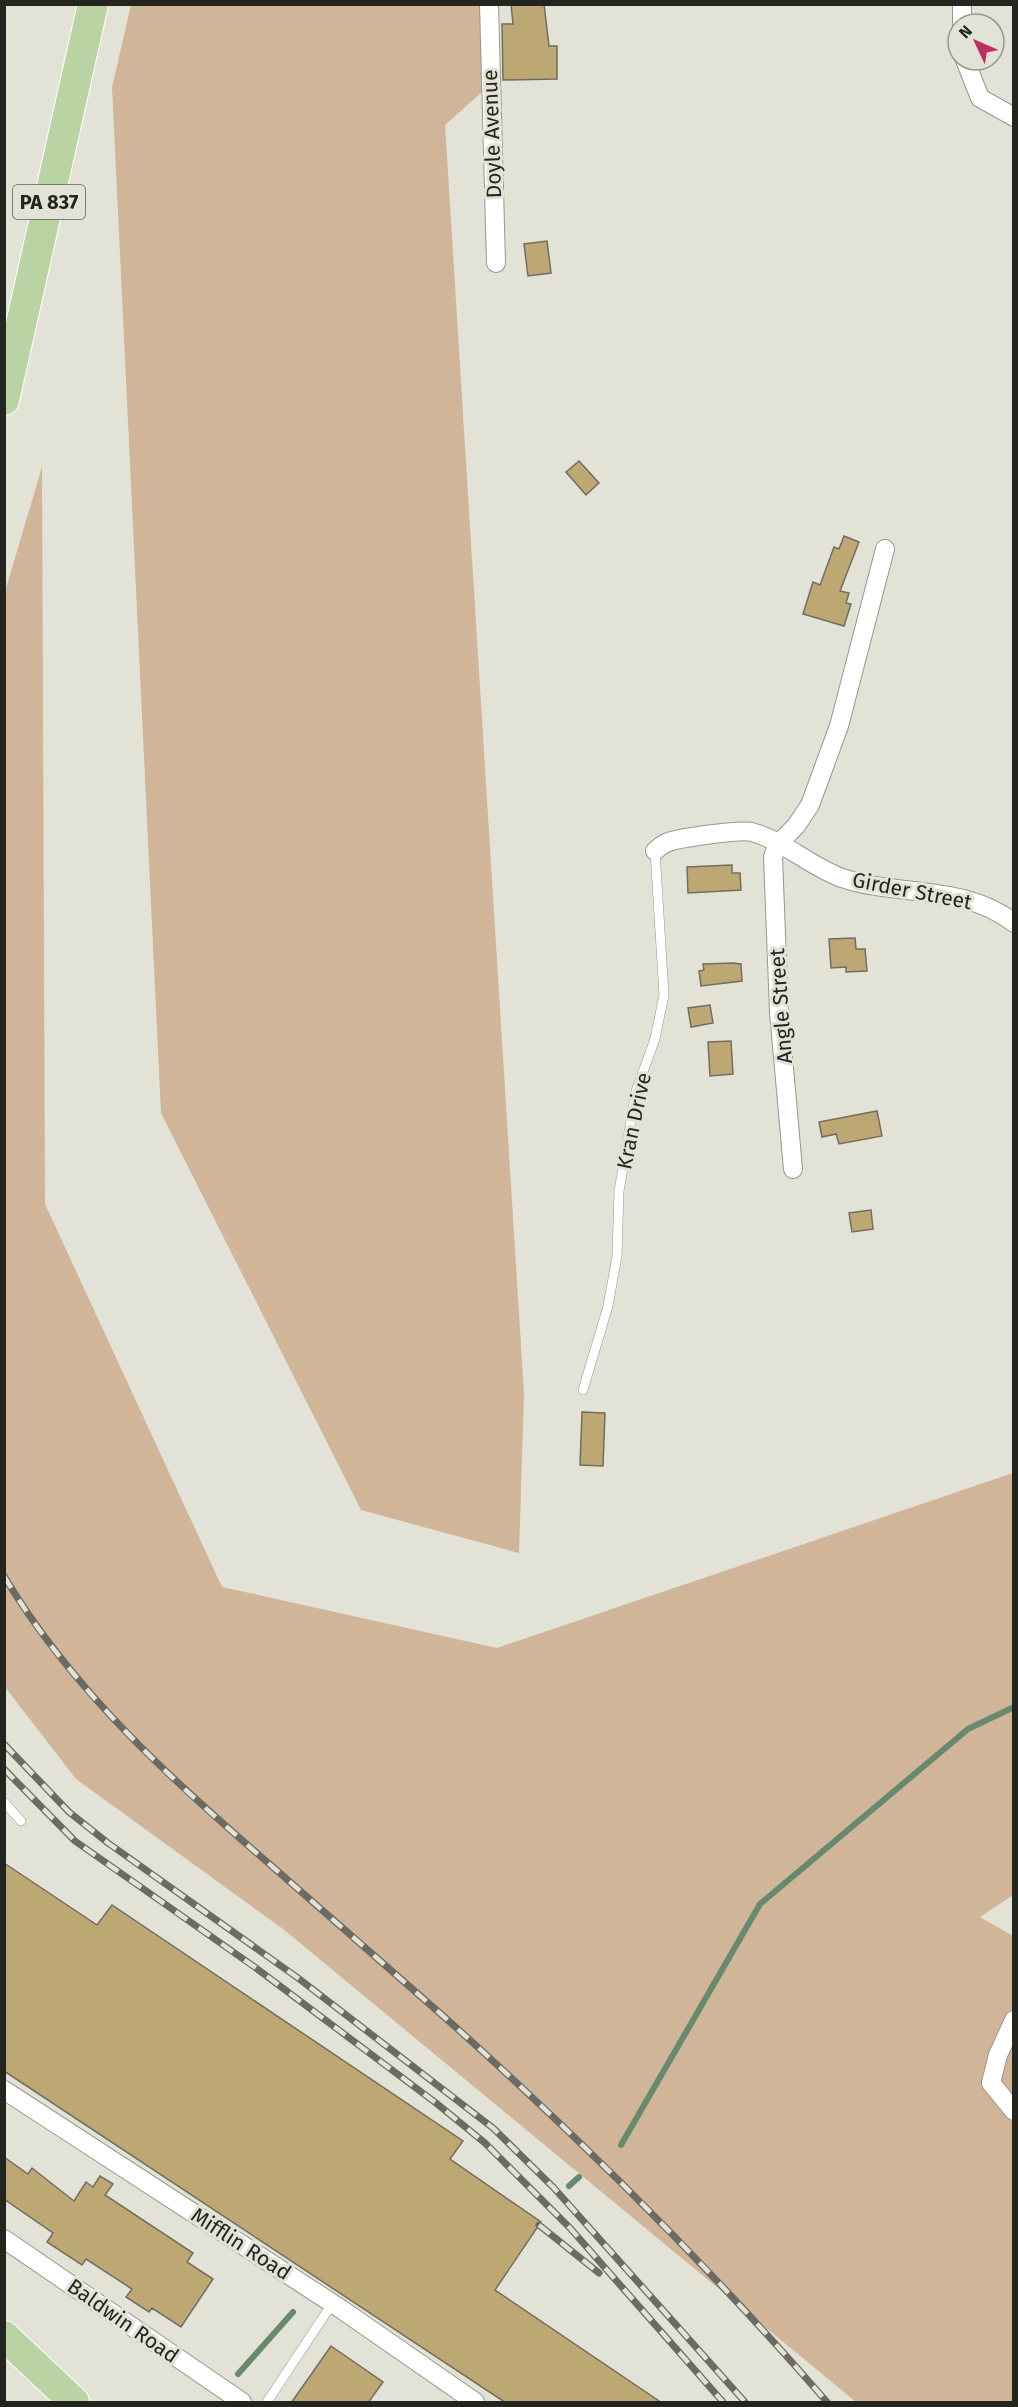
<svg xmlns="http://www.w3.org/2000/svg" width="1018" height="2407" font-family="'Fira Sans',sans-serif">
  <rect width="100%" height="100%" fill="#e2e3d6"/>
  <g fill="#d0b599">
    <polygon points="131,5 485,5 491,84 445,125 524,1394 519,1553 361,1510 161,1113 112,87"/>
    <polygon points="42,467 45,1204 222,1587 497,1648 1013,1473 1013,1895 980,1917 1013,1936 1013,2402 856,2402 283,1929 76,1779 5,1687 4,595"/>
  </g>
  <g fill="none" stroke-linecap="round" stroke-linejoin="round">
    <g stroke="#678a6e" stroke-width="6">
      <polyline points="621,2145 760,1904 968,1729 1014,1707"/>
      <polyline points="569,2186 579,2177"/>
      <polyline points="238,2374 293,2312"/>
    </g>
  </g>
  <g fill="#bda873" stroke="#716d62" stroke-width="1.5">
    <polygon points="511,4 544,4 549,46 557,46 557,79 503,80 502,24 513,24"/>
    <polygon points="547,241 551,273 528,276 524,244"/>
    <polygon points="579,461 599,483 586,495 566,472"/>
    <polygon points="844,536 859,542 840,591 849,593 846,603 851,604 844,626 803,614 813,582 820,585 834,547 839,549"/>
    <polygon points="732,865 732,873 740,873 741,890 688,893 687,867"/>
    <polygon points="855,938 856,949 865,949 867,971 846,972 846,967 831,968 829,939"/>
    <polygon points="733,963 741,964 742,981 701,986 699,971 704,970 703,964"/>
    <polygon points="710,1005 713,1023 691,1027 688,1008"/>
    <polygon points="731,1041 733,1074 710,1076 708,1042"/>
    <polygon points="877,1111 882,1136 839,1144 836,1134 822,1137 819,1122"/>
    <polygon points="871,1210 873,1229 852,1232 849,1213"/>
    <polygon points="582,1412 605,1413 603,1466 580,1465"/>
    <polygon points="4,1863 97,1925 112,1905 463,2141 450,2159 541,2222 495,2290 662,2403 506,2403 4,2071"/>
    <polygon points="4,2157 28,2174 32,2168 74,2201 86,2182 93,2187 100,2176 113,2184 105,2195 193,2253 187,2262 213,2279 181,2327 152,2308 149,2312 126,2297 132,2289 86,2259 82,2265 47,2242 53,2233 4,2199"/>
    <polygon points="331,2346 383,2382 368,2403 291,2403"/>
  </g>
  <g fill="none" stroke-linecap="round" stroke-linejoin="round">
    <defs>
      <g id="service">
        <polyline points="583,1390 608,1306 617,1256 619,1191 636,1091 655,1039 664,995 655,851"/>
        <polyline points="4,1802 21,1821"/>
        <polyline points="267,2402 332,2304"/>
      </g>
      <g id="minor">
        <polyline points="489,4 496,263"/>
        <polyline points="962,24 962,4"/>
        <polyline points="965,60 980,98 1014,117"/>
        <path d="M 655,851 C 658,848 662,845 666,843 C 676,838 742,829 752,832 C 784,841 811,867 842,878 C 898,897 965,884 1014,923"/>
        <polyline points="793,1169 779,1012 773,857 778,844 796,826 810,805 839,726 885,549"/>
        <polyline points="1014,2020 998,2055 991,2083 1014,2111"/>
        <polyline points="4,2090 341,2309 475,2402"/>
        <polyline points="4,2239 242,2402"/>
      </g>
      <g id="primary">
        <polyline points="4,400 93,4"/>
        <polyline points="4,2336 74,2402"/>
      </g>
    </defs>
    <use href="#service" stroke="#97988b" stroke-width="10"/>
    <use href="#minor" stroke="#97988b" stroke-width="20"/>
    <use href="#primary" stroke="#fff" stroke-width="32"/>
    <use href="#service" stroke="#fff" stroke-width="9"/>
    <use href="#minor" stroke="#fff" stroke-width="18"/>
    <use href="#primary" stroke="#bad3a2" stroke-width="30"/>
    <defs>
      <g id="rail">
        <path d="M 4,1576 C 73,1692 173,1781 274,1868 C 330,1917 386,1966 442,2015 C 578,2136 707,2264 827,2402"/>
        <polyline points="4,1744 69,1812 108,1843 298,1978 493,2128 553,2187 745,2402"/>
        <polyline points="4,1769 75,1841 256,1968 436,2103 485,2143 570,2228 723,2402"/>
        <polyline points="539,2225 599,2273"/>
      </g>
    </defs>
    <use href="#rail" stroke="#6b6b63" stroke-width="7"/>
    <use href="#rail" stroke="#e2e3d6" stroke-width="4.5" stroke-dasharray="14" stroke-linecap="butt"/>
  </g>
  <g text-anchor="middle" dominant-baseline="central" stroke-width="6" stroke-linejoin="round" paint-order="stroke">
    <rect fill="#e2e3d6" stroke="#5e5e57" stroke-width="1.5" x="13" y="185" width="72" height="34" rx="4.5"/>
    <g font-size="20" font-weight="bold" fill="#252520">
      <text x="49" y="202">PA 837</text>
    </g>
    <g font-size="21" fill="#252520" stroke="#e2e3d6">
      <text transform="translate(492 134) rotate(-92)">Doyle Avenue</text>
      <text transform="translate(912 891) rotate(11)">Girder Street</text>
      <text transform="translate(781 1006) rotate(-94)">Angle Street</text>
      <text transform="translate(634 1121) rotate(-78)">Kran Drive</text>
      <text transform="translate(241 2244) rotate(33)">Mifflin Road</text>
      <text transform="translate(123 2321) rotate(35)">Baldwin Road</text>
    </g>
  </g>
  <rect width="1018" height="2407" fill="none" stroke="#252520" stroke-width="12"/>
  <g transform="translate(976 42) rotate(314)"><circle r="28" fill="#e2e3d6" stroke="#96978d" stroke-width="1.5"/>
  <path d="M0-4.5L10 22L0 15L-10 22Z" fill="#bc2f60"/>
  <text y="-9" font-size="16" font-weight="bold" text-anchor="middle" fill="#252520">N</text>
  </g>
</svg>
